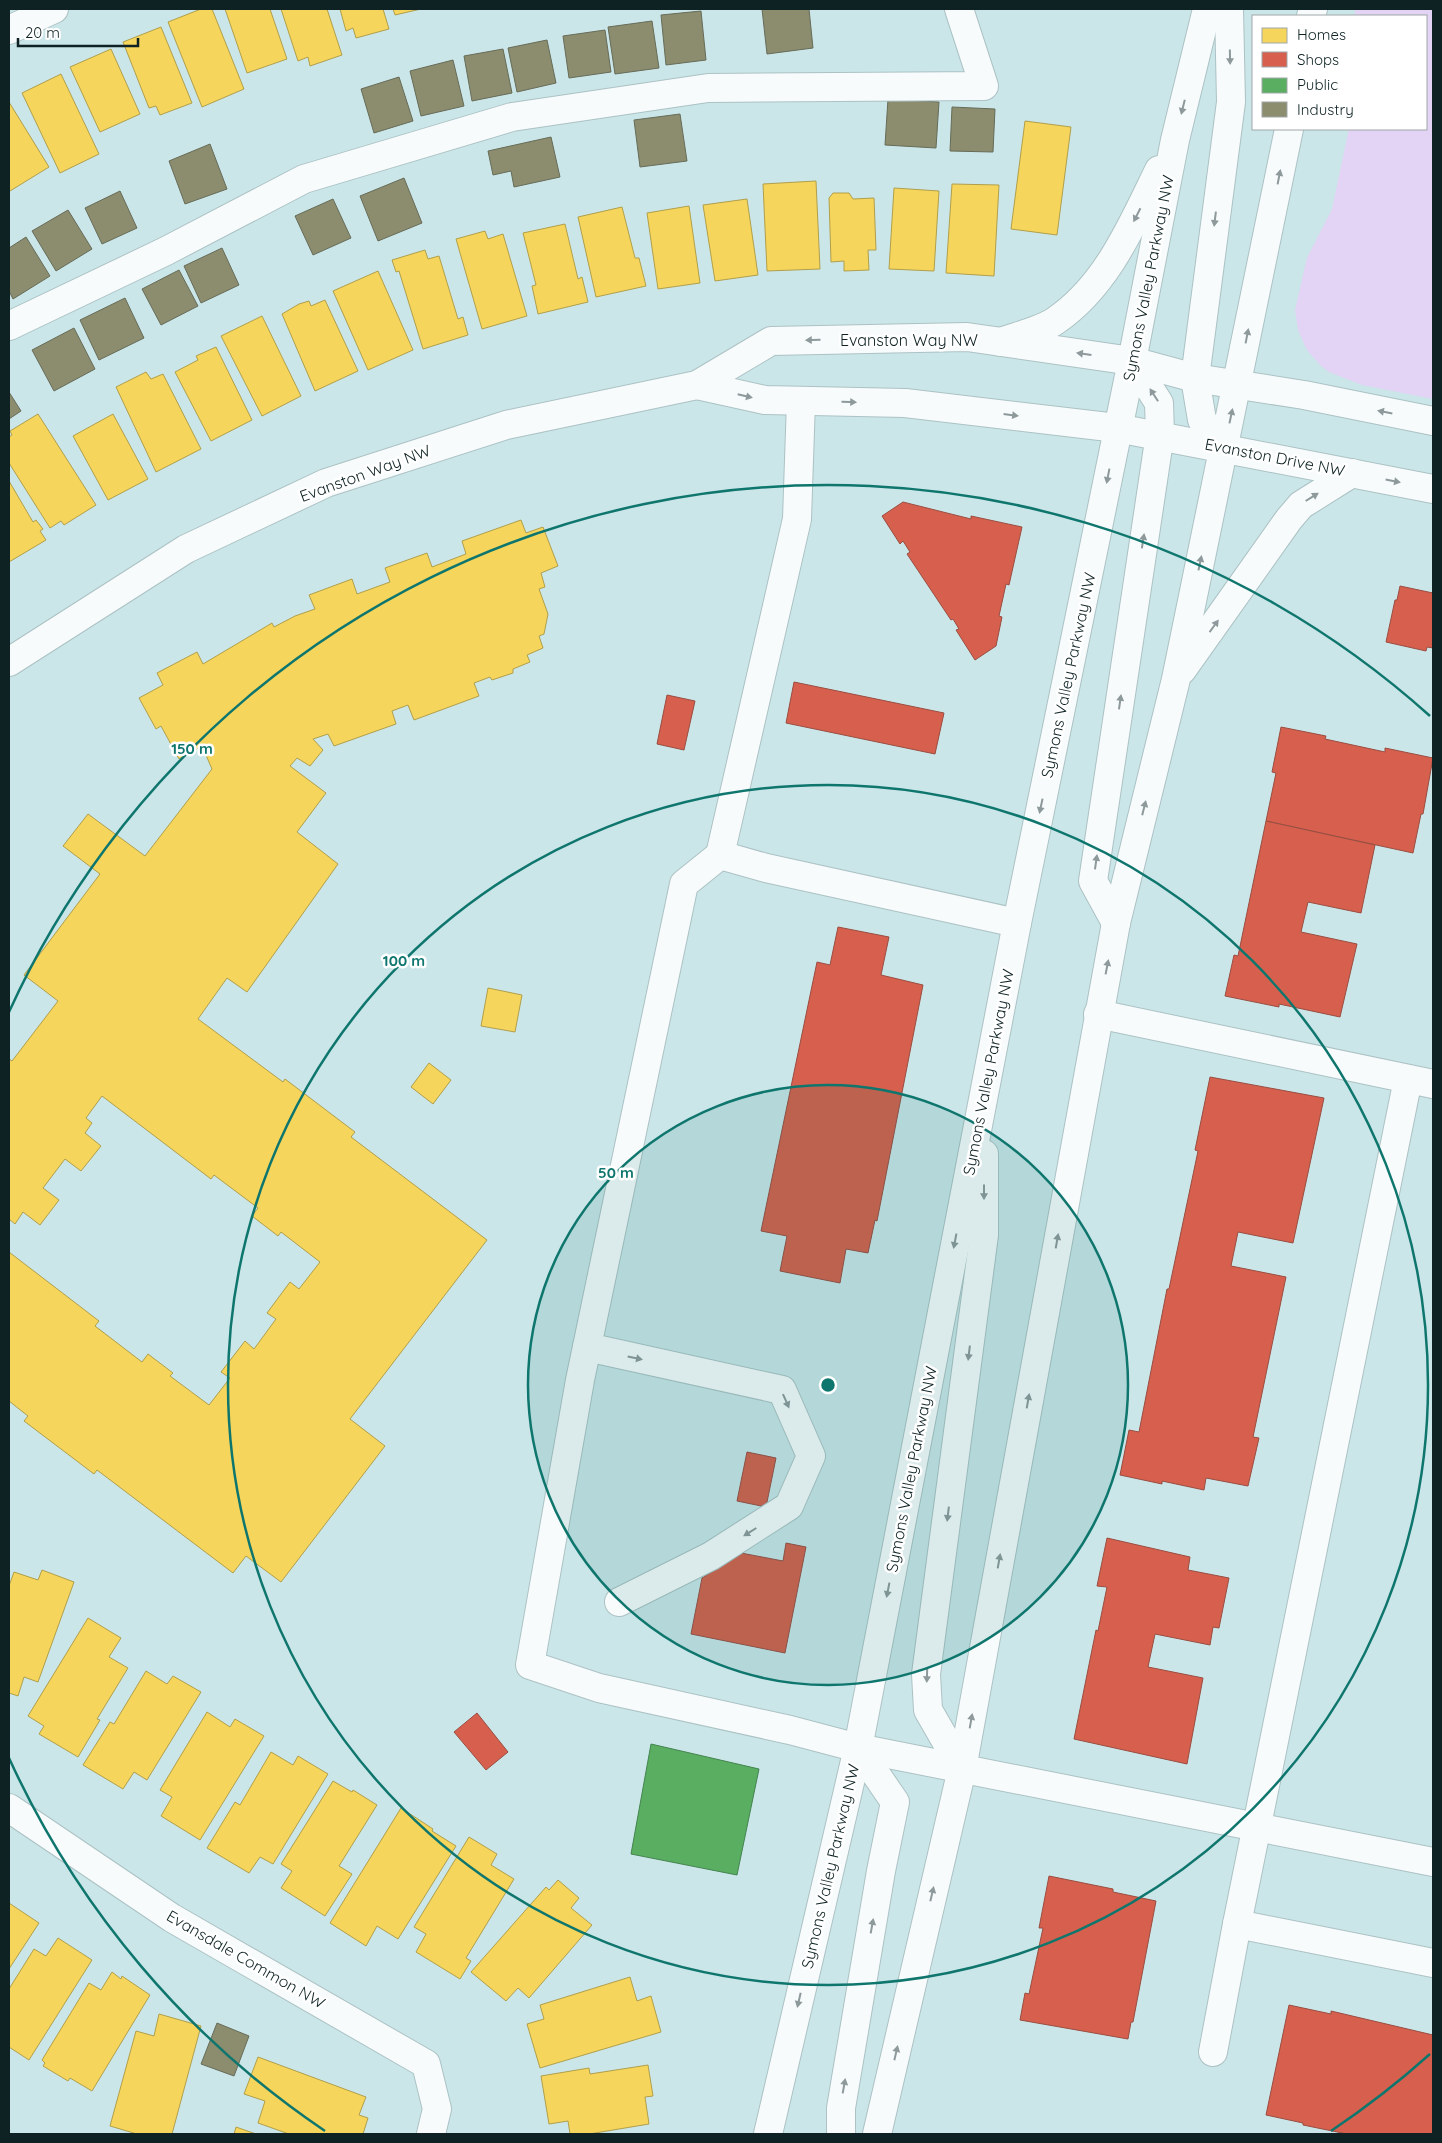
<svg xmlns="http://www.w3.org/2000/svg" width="1442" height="2143" font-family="Quicksand,sans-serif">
  <rect width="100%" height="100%" fill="#cbe6e9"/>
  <polygon fill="#e3d3f5" points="1355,9 1433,9 1433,399 1362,385 1329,372 1321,366 1307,350 1298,330 1295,310 1307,258 1332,209 1349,129 1426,129 1426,16 1355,16"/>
  <g fill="#f6d55c" stroke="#b09f4b">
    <polygon points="201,9 212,9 244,89 202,107 168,22"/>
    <polygon points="225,9 270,9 287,59 247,73"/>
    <polygon points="281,9 327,9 342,55 310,66 308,57 298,61"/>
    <polygon points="340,9 383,9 389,29 356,38 353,28 346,31"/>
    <polygon points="393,9 421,9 395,15"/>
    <polygon points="161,27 192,103 160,115 156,106 149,108 123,42"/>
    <polygon points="111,49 140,114 100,132 70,67"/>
    <polygon points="61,74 99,154 60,173 22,93"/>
    <polygon points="9,102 49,167 10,191 9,188"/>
    <polygon points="1025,121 1071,127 1057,235 1011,229"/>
    <polygon points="816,181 820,269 767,271 763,184"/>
    <polygon points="952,184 999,185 994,276 946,273"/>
    <polygon points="894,188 939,191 934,271 889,269"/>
    <polygon points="833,193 849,193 853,199 874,198 876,250 868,250 869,270 844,271 844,261 831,262 829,198"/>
    <polygon points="747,199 758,275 715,281 703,205"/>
    <polygon points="689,206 700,283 658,289 647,213"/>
    <polygon points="622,207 635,258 639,258 646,286 596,297 578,217"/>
    <polygon points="565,224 578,279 582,277 588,302 538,314 532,286 536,285 523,233"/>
    <polygon points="485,231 488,239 503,234 527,316 482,329 456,239"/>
    <polygon points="425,250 428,259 439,256 458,319 463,317 468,335 423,349 399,271 396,272 392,260"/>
    <polygon points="378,271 413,350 368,370 333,291"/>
    <polygon points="325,300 358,371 315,391 282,314 299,304 309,301 311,306"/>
    <polygon points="262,316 301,396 262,416 221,336"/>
    <polygon points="216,347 252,420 211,441 175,372 198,360 196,356"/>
    <polygon points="146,372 151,379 163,374 201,449 156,472 116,387"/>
    <polygon points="38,414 96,505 64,525 61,521 50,528 9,463 9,437 12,435 10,431"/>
    <polygon points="113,414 148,479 108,500 73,436"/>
    <polygon points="9,481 33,522 36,520 43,529 40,531 46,540 9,562"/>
    <polygon points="521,520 526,533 543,527 558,566 541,573 545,587 539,589 548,614 544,634 539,636 543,648 527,655 530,662 513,669 513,673 492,680 490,677 474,683 479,696 414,720 408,705 392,711 396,724 334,746 328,734 313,739 323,750 310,766 297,758 290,766 326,793 297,832 338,864 247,992 227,978 198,1019 283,1082 285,1079 355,1132 351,1137 487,1240 350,1419 385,1446 281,1582 246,1556 233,1573 97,1470 94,1474 24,1421 28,1416 9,1401 9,1252 99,1321 95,1326 142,1362 148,1354 173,1373 170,1376 209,1405 230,1378 221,1372 245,1341 254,1349 276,1319 267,1313 290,1282 299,1289 320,1262 281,1232 278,1236 252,1216 258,1208 214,1175 211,1179 102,1096 86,1118 92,1123 85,1133 101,1146 81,1171 65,1159 43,1188 59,1200 40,1225 23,1212 15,1224 9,1219 9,1059 12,1061 58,1001 24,975 100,874 63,846 88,814 145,856 212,769 202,746 179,759 161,726 156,729 139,698 163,685 157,673 197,652 203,664 272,623 274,627 295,616 315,609 309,595 352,579 357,594 390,582 385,568 427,553 432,567 466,554 462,541"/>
    <polygon points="488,988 522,995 515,1032 481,1026"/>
    <polygon points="429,1063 451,1080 433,1104 411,1087"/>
    <polygon points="42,1570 74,1582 38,1682 24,1677 18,1696 9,1693 9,1586 14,1572 38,1580"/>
    <polygon points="88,1618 121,1638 109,1657 128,1668 97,1719 100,1720 78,1757 39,1734 44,1726 28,1716"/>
    <polygon points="146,1671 167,1684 173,1676 201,1692 147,1780 134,1772 123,1789 83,1765 110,1722 114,1724"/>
    <polygon points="207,1712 230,1727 235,1719 264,1736 200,1840 161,1816 172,1797 160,1790"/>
    <polygon points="271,1752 293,1765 298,1756 328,1774 273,1864 260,1857 249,1873 207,1848 235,1802 240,1805"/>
    <polygon points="333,1781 352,1792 353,1790 377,1805 339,1866 352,1874 325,1916 281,1888 292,1871 281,1864"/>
    <polygon points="401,1808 433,1829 432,1831 456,1846 398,1939 377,1926 366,1946 330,1923"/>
    <polygon points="469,1837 497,1854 491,1865 514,1879 466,1958 471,1961 460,1979 416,1952 426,1934 414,1927"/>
    <polygon points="558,1880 579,1898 571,1908 592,1925 529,1998 518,1988 506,2001 471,1972 546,1887 549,1890"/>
    <polygon points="9,1903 39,1923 9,1969"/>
    <polygon points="58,1938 92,1960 29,2060 9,2047 9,1989 34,1949 46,1956"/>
    <polygon points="112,1972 121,1979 122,1976 150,1995 92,2091 70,2078 68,2081 43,2066 45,2063 42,2060 89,1983 101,1990"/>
    <polygon points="630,1977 637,2001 651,1996 661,2032 540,2068 527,2024 544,2019 540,2005"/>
    <polygon points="159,2014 201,2026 172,2134 137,2134 110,2126 136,2031 154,2036"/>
    <polygon points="258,2057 366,2097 359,2115 368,2118 363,2134 289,2134 258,2123 265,2101 244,2094"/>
    <polygon points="648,2065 653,2096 645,2097 649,2124 589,2134 570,2134 568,2121 549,2124 541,2076 589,2068 590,2074"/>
    <polygon points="236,2127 256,2134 234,2134"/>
  </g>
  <g fill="#d6604d" stroke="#9a4d41">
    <polygon points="903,502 971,519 971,516 1022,527 1009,585 1006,584 999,616 1002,617 996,646 975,660 956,630 959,629 953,619 951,620 907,554 910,552 903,541 900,544 882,516"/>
    <polygon points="1400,586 1433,593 1433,648 1427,647 1426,651 1386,642 1395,600 1397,600"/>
    <polygon points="794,682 944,713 935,754 786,723"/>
    <polygon points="667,695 695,701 684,750 657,744"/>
    <polygon points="1281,727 1326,736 1325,739 1385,752 1385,748 1433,758 1423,814 1421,814 1413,853 1266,821 1276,773 1272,772"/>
    <polygon points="1266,821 1375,845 1361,913 1308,902 1301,932 1357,944 1340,1017 1279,1004 1279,1007 1225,996 1234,955 1238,956"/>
    <polygon points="838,927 889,937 881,975 923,985 877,1221 875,1220 868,1253 846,1249 840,1283 780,1271 787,1236 761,1231 817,962 830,965"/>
    <polygon points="1210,1077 1324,1098 1293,1243 1238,1232 1231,1266 1286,1277 1253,1437 1259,1438 1248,1486 1206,1478 1204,1490 1162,1481 1162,1484 1120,1475 1129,1430 1139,1432 1167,1289 1169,1289 1198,1151 1195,1150"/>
    <polygon points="747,1452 776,1458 766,1507 737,1501"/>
    <polygon points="1107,1538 1190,1557 1188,1570 1229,1578 1219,1628 1213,1627 1210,1645 1155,1634 1148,1667 1203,1678 1187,1764 1074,1739 1096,1630 1098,1631 1107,1587 1097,1586"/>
    <polygon points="786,1543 806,1547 785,1653 691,1634 702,1578 741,1553 783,1561"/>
    <polygon points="477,1713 508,1752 486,1770 454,1732"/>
    <polygon points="1049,1876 1113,1889 1113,1892 1156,1901 1133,2022 1131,2022 1128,2039 1020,2020 1025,1993 1029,1994 1043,1928 1039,1928"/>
    <polygon points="1289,2005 1331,2014 1331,2011 1433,2035 1433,2134 1347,2134 1303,2125 1303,2123 1266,2115"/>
  </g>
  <polygon fill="#5aae61" stroke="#43844f" points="651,1744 759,1769 737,1875 631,1854"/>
  <g fill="#8c8c6e" stroke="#666c58">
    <polygon points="762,9 809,9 813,48 767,54"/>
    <polygon points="701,11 706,60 666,65 661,15"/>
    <polygon points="652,21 659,68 615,74 608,27"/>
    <polygon points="605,30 611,72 569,78 563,36"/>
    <polygon points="547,40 556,83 517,92 508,48"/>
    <polygon points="503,49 512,93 472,101 464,56"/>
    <polygon points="453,60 464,106 421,116 410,71"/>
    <polygon points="399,77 413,121 374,133 361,89"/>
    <polygon points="888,99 939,102 936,148 885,145"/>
    <polygon points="952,107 995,109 993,152 950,151"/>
    <polygon points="680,114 687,161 640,167 634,120"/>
    <polygon points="551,137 560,177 514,187 511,171 493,175 488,151"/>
    <polygon points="210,144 227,189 185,204 169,161"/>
    <polygon points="404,178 422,223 378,241 360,196"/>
    <polygon points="120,191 137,228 102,244 85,208"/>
    <polygon points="333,199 351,238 313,255 295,216"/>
    <polygon points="68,210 92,249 56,271 32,231"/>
    <polygon points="26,237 50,276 13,299 9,291 9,248"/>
    <polygon points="222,248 239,285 201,303 184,266"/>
    <polygon points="179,270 198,306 161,325 142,289"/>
    <polygon points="125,298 144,338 99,360 80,320"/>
    <polygon points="74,328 95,369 54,391 32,350"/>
    <polygon points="9,392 21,411 9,419"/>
    <polygon points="217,2023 249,2036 234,2076 201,2064"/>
  </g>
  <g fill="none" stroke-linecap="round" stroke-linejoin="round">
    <defs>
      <g id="minor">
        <polyline points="9,30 54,9"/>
        <polyline points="9,326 166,251 304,179 512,117 708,88 984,86 959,9"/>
        <polyline points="697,385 765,400 905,403 1117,428 1433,489"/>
        <polyline points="9,662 186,549 326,483 506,425 697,385 771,341 967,337 1132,361 1195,378 1304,395 1433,421"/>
        <polyline points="720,855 797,519 801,401"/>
        <polyline points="1017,923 766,868 720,855 684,884 580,1380 530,1665 599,1688 790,1730 858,1748 1433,1862"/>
        <polyline points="1098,1014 1433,1084"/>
        <polyline points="1408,1079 1237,1924 1433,1963"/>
        <polyline points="587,1347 782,1390 811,1456 789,1506 711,1556 619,1602"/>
        <polyline points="9,1808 172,1918 426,2064 437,2109 431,2134"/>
        <polyline points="1213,2052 1237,1924"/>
      </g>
      <g id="major">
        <polyline points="1311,16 1313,9"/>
        <path d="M 1001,342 C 1017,336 1042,330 1055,321 C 1107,286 1132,225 1159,170"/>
        <polyline points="1224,447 1202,420 1195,378 1231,102 1229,9"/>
        <polyline points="1182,670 1289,519 1301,505 1352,473"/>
        <polyline points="1116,923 1093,881 1160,434 1159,403 1132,361"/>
        <polyline points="962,1769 928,1710 926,1674 984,1235 984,1154"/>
        <polyline points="768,2134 858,1748 1017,923 1132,361 1175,140 1207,9"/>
        <polyline points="841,2134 841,2108 881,1871 895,1802 858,1748"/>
        <polyline points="877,2134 962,1769 1116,923 1176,679 1289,129"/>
      </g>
    </defs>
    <use href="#minor" stroke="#acc2c4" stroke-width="30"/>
    <use href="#major" stroke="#acc2c4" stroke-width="30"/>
    <use href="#minor" stroke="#f7fbfc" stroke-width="28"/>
    <use href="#major" stroke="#f7fbfc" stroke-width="28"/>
  </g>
  <defs><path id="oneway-solid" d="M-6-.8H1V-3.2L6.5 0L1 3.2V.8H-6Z" transform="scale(1.25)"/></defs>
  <g fill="#8e999b">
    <use href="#oneway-solid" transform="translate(1230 57) rotate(89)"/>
    <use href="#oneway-solid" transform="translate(1183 107) rotate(104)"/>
    <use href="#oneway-solid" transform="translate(1279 177) rotate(-79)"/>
    <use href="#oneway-solid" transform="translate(1137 215) rotate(117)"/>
    <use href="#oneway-solid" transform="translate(1215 219) rotate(97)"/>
    <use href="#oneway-solid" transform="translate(1247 336) rotate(-79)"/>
    <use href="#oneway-solid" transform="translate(813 340) rotate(179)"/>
    <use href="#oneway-solid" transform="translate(1084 354) rotate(-172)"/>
    <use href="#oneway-solid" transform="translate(1154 395) rotate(-123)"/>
    <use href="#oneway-solid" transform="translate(745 396) rotate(13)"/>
    <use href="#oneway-solid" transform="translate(849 402) rotate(1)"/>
    <use href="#oneway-solid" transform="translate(1385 412) rotate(-169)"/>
    <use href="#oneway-solid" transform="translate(1011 415) rotate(7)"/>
    <use href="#oneway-solid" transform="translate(1231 416) rotate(-78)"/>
    <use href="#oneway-solid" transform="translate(1108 476) rotate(101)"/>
    <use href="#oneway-solid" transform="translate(1393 481) rotate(11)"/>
    <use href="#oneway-solid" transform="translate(1312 497) rotate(-32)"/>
    <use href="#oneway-solid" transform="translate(1143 541) rotate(-81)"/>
    <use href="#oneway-solid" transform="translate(1200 563) rotate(-78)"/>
    <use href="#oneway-solid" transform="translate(1214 626) rotate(-54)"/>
    <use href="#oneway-solid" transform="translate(1120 702) rotate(-82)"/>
    <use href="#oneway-solid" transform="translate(1041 806) rotate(102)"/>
    <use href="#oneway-solid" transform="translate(1144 808) rotate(-76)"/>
    <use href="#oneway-solid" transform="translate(1096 862) rotate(-82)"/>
    <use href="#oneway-solid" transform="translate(1107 967) rotate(-79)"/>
    <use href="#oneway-solid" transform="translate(984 1192) rotate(90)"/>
    <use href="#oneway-solid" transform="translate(955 1241) rotate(101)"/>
    <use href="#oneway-solid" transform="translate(1057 1241) rotate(-80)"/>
    <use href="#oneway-solid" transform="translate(969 1353) rotate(97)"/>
    <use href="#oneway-solid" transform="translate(635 1358) rotate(12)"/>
    <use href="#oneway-solid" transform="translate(786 1401) rotate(66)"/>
    <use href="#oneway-solid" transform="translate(1028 1401) rotate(-80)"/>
    <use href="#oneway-solid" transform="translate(948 1514) rotate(97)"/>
    <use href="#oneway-solid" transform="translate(750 1532) rotate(148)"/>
    <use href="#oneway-solid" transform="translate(999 1561) rotate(-80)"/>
    <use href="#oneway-solid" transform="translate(888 1590) rotate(101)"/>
    <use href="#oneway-solid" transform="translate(927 1675) rotate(92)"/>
    <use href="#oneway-solid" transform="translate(971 1721) rotate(-80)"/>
    <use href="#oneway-solid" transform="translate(932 1894) rotate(-77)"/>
    <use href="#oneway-solid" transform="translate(872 1926) rotate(-80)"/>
    <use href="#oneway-solid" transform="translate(799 2000) rotate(103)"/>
    <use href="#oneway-solid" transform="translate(896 2053) rotate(-77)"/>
    <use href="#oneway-solid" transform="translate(844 2086) rotate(-80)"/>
  </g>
  <circle cx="828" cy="1385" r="300" fill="#0f766e" fill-opacity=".12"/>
  <g fill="none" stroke="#0f766e" stroke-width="2.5">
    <circle cx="828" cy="1385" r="300"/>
    <circle cx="828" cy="1385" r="600"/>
    <path d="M1430 2054A900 900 0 0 1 1331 2131M325 2131A900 900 0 0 1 9 1758M9 1012A900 900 0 0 1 1430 716"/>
  </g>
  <g text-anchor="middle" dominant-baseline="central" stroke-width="5" stroke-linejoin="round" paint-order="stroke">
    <g font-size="16" fill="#0e2224" stroke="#fff">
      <text transform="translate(1148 278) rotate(-79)">Symons Valley Parkway NW</text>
      <text x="909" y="340">Evanston Way NW</text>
      <text transform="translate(1275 457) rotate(11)">Evanston Drive NW</text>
      <text transform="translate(365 473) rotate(-20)">Evanston Way NW</text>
      <text transform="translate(1068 675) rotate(-78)">Symons Valley Parkway NW</text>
      <text transform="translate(988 1072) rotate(-79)">Symons Valley Parkway NW</text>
      <text transform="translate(911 1469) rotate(-79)">Symons Valley Parkway NW</text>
      <text transform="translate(830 1866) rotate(-77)">Symons Valley Parkway NW</text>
      <text transform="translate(246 1959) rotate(30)">Evansdale Common NW</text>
    </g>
  </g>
  <circle cx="828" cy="1385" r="8" fill="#0f766e" stroke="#fff" stroke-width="2.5"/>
  <g font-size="15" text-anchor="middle" font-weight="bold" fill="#0f766e" stroke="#fff" stroke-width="5" stroke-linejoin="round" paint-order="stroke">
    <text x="192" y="754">150 m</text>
    <text x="404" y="966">100 m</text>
    <text x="616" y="1178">50 m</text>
  </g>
  <rect width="1442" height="2143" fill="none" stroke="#0e2224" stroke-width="20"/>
  <rect x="1252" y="15" width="175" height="115" fill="#ffffff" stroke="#9fa7a7"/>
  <rect x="1262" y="28" width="25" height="15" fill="#f6d55c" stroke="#9fa7a7"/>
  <text x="1297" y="40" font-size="15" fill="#0e2224">Homes</text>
  <rect x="1262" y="52" width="25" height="15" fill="#d6604d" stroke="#9fa7a7"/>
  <text x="1297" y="65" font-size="15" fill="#0e2224">Shops</text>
  <rect x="1262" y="78" width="25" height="15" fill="#5aae61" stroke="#9fa7a7"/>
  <text x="1297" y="90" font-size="15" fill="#0e2224">Public</text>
  <rect x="1262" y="102" width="25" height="15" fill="#8c8c6e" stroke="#9fa7a7"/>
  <text x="1297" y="115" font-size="15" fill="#0e2224">Industry</text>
  <path d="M18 38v8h120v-8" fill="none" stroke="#0e2224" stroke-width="2.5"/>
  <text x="25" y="38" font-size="15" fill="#0e2224" stroke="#ffffff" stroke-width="4" paint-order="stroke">20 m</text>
</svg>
